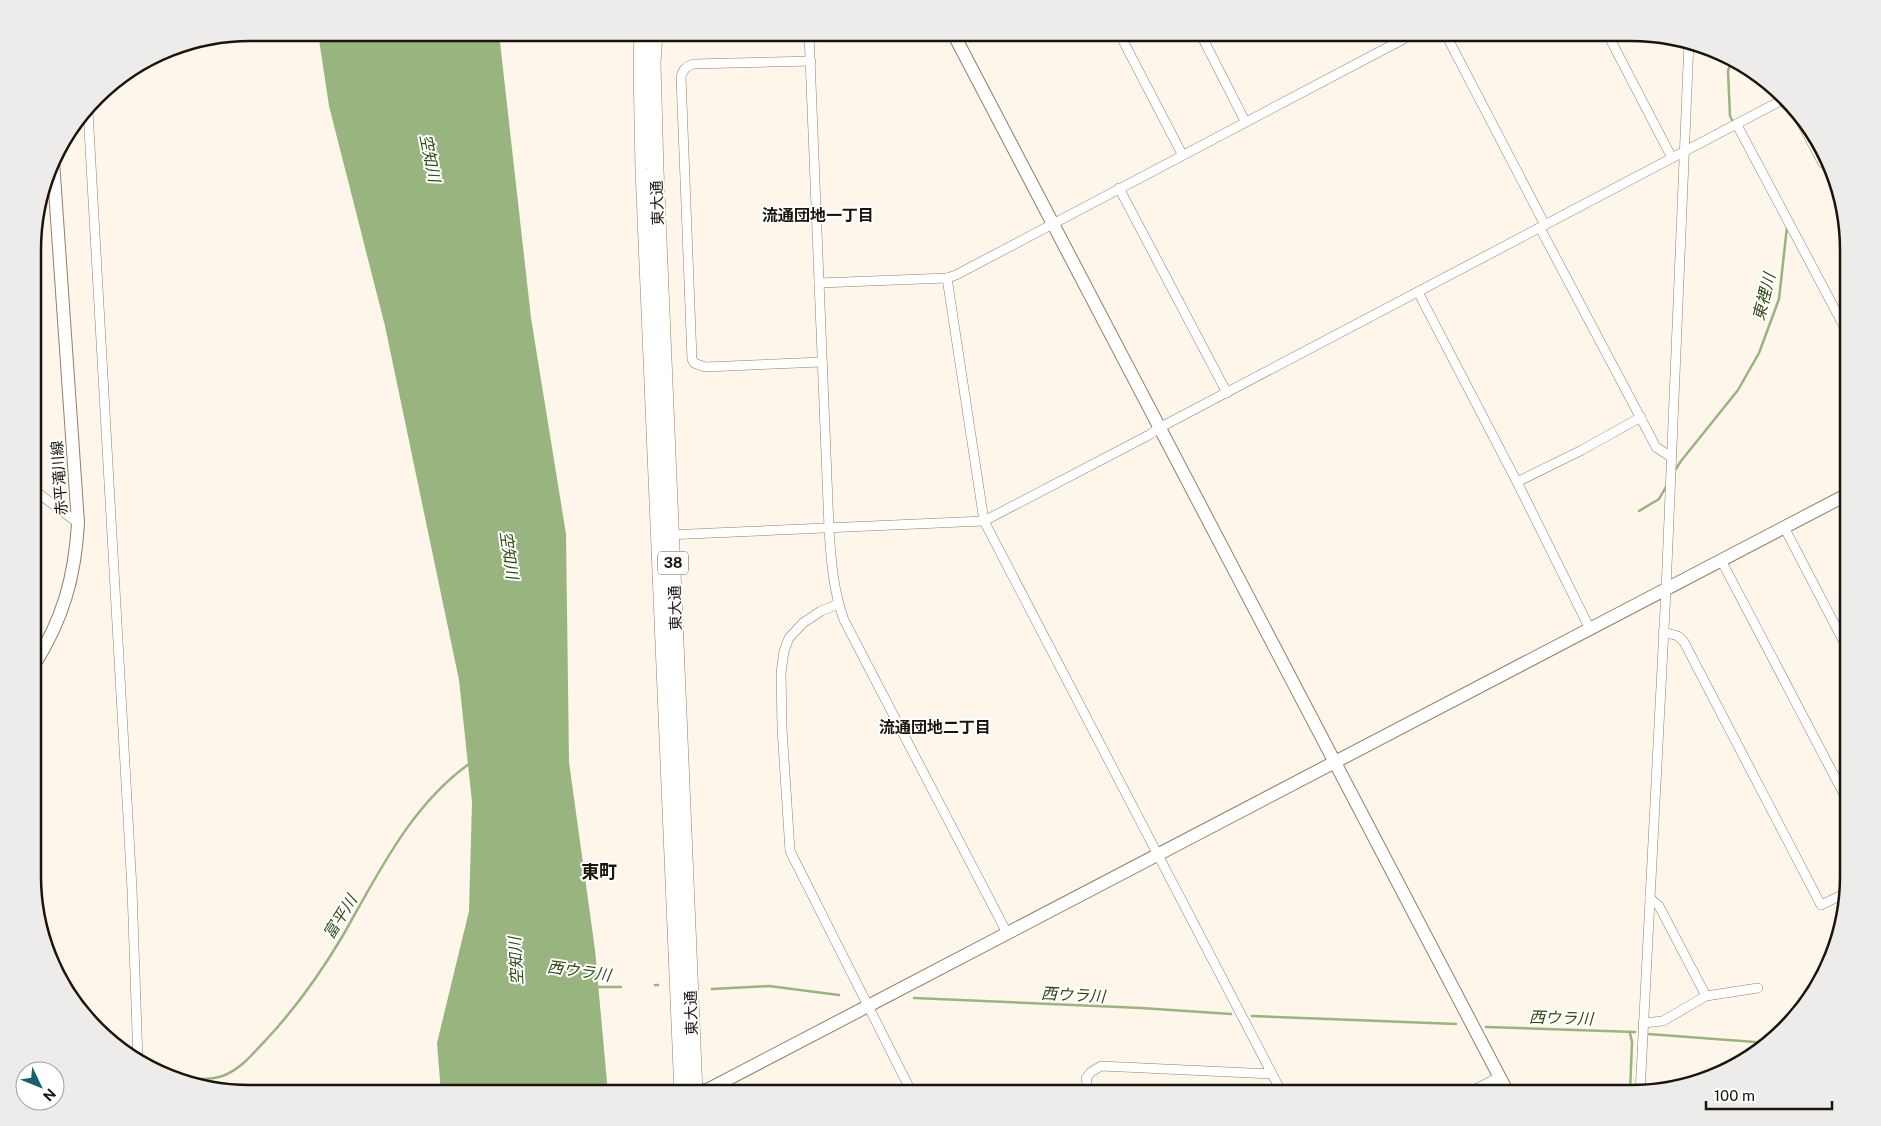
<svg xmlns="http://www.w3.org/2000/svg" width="1881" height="1126" font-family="'Public Sans','Noto Sans JP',sans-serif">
  <rect width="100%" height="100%" fill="#fef6ea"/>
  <polygon fill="#98b57f" points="318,33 499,33 531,318 566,534 569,762 595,950 608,1093 441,1093 437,1043 469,911 472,802 459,680 385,326 329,106"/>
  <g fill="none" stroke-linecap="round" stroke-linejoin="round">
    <g stroke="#98b57f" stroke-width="2.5">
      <polyline points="1732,59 1728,71 1730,116 1733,122"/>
      <polyline points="1674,472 1681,461 1738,390 1759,353 1779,299 1787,227"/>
      <polyline points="1639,511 1659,499 1667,485"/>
      <polyline points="655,985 658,985"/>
      <polyline points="595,987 621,987"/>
      <polyline points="712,989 769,986 839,995"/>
      <polyline points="914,998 1141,1008 1231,1014"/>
      <polyline points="1252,1016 1456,1024"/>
      <polyline points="1486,1027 1635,1032"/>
      <polyline points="1648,1034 1755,1042 1766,1044"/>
      <path d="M 169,1076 C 188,1078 207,1082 225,1075 C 242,1068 253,1053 265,1041 C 295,1009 320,974 342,937 C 377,876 410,806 469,764"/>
      <polyline points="1630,1093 1632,1042 1630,1033"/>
    </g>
    <defs>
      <g id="street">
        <path d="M 809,33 L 829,528 C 831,560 833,590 844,620 L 1007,933"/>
        <polyline points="1119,33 1182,154"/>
        <polyline points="1200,33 1245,121"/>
        <polyline points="1445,33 1545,225"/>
        <polyline points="1607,33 1672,158"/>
        <path d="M 811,61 L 693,64 C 686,67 683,69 681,77 L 692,359 L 694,363 L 705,367 L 822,362"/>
        <polyline points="88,111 132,889 138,1061"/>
        <polyline points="1737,125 1848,334"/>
        <polyline points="1119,188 1227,393"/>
        <polyline points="1540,228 1656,447 1671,457"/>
        <polyline points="947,278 984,521 1282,1093"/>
        <polyline points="819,283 947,278 956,275 1415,33"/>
        <polyline points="1418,292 1517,482 1590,629"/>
        <polyline points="1838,314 1848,309"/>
        <polyline points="1517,482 1582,450 1641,417"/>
        <polyline points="34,490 78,523"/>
        <polyline points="1784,527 1848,650"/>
        <polyline points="667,535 984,521 1149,435 1159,428 1786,98"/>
        <polyline points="1721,560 1848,802"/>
        <polyline points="838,604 821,611 803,623 789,638 784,651 781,673 782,728 790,851 912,1093"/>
        <polyline points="1663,632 1678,636 1684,642 1821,905 1848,892"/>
        <polyline points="1650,898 1659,906 1706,996"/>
        <polyline points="1643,1023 1663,1021 1706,996 1758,988"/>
        <polyline points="1089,1093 1086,1078 1091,1072 1101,1066 1272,1074"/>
        <polyline points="1468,1093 1499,1077"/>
        <polyline points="1640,1093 1666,590 1689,41"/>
      </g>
      <g id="secondary">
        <polyline points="953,33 1508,1093"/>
        <path d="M 34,665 C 63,619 75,577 78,523 L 53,161"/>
        <polyline points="696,1093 709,1089 868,1006 1848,494"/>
      </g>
      <g id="highway">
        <polyline points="642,33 641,65 643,169 682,1093"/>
        <polyline points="655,33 653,63 656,170 695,1093"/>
        <polyline points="1805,123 1825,161"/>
      </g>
    </defs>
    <use href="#street" stroke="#928166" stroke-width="10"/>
    <use href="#secondary" stroke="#928166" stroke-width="14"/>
    <use href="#highway" stroke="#928166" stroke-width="16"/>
    <use href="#street" stroke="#fff" stroke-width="9"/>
    <use href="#secondary" stroke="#fff" stroke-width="12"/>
    <use href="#highway" stroke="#fff" stroke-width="15"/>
  </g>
  <g text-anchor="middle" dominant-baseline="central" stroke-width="4" stroke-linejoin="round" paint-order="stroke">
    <rect fill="#fff" stroke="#5f5a54" stroke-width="1" x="658" y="551.5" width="30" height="23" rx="4"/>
    <g font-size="14" font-weight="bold" fill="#1b140a">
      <text x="673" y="563">38</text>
    </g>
    <g font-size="15" fill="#1b140a" stroke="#fff">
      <text transform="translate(657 203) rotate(-92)">東大通</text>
      <text transform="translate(59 478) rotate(-94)">赤平滝川線</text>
      <text transform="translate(675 608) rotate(-92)">東大通</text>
      <text transform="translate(691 1013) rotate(-92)">東大通</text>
    </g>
    <g font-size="16" font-style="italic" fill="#2f4a10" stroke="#fff">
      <text transform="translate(430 158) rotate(79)">空知川</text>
      <text transform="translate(1764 297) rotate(-76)">東裡川</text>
      <text transform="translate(509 555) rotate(82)">空知川</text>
      <text transform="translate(340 917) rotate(-58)">富平川</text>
      <text transform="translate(516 961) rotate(-93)">空知川</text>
      <text transform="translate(579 971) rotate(8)">西ウラ川</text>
      <text transform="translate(1073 995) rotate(3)">西ウラ川</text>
      <text transform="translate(1561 1018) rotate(2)">西ウラ川</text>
    </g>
    <g font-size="16" font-weight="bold" fill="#1b140a" stroke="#fff">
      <text x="818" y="215">流通団地一丁目</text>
      <text x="935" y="727">流通団地二丁目</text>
    </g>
    <g font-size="18" font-weight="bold" fill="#1b140a" stroke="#fff">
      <text x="599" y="871">東町</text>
    </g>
  </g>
  <path d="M0 0H1881V1126H0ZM250 41H1631A209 209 0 0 1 1840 250V876A209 209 0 0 1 1631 1085H250A209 209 0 0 1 41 876V250A209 209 0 0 1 250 41Z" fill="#edeceb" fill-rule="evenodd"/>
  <path fill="none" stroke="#1b140a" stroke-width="2.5" d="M250 41H1631A209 209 0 0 1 1840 250V876A209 209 0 0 1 1631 1085H250A209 209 0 0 1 41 876V250A209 209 0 0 1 250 41Z"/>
  <g transform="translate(40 1086) rotate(133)"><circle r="24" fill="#ffffff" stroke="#a4a19d"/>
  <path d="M0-4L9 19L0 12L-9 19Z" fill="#15616d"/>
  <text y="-8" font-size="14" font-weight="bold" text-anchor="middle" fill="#1b140a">N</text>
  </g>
  <path d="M1706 1101v8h126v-8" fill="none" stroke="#1b140a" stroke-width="2.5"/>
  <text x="1714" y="1101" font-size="15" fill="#1b140a" stroke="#ffffff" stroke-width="4" paint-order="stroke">100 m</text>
</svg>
